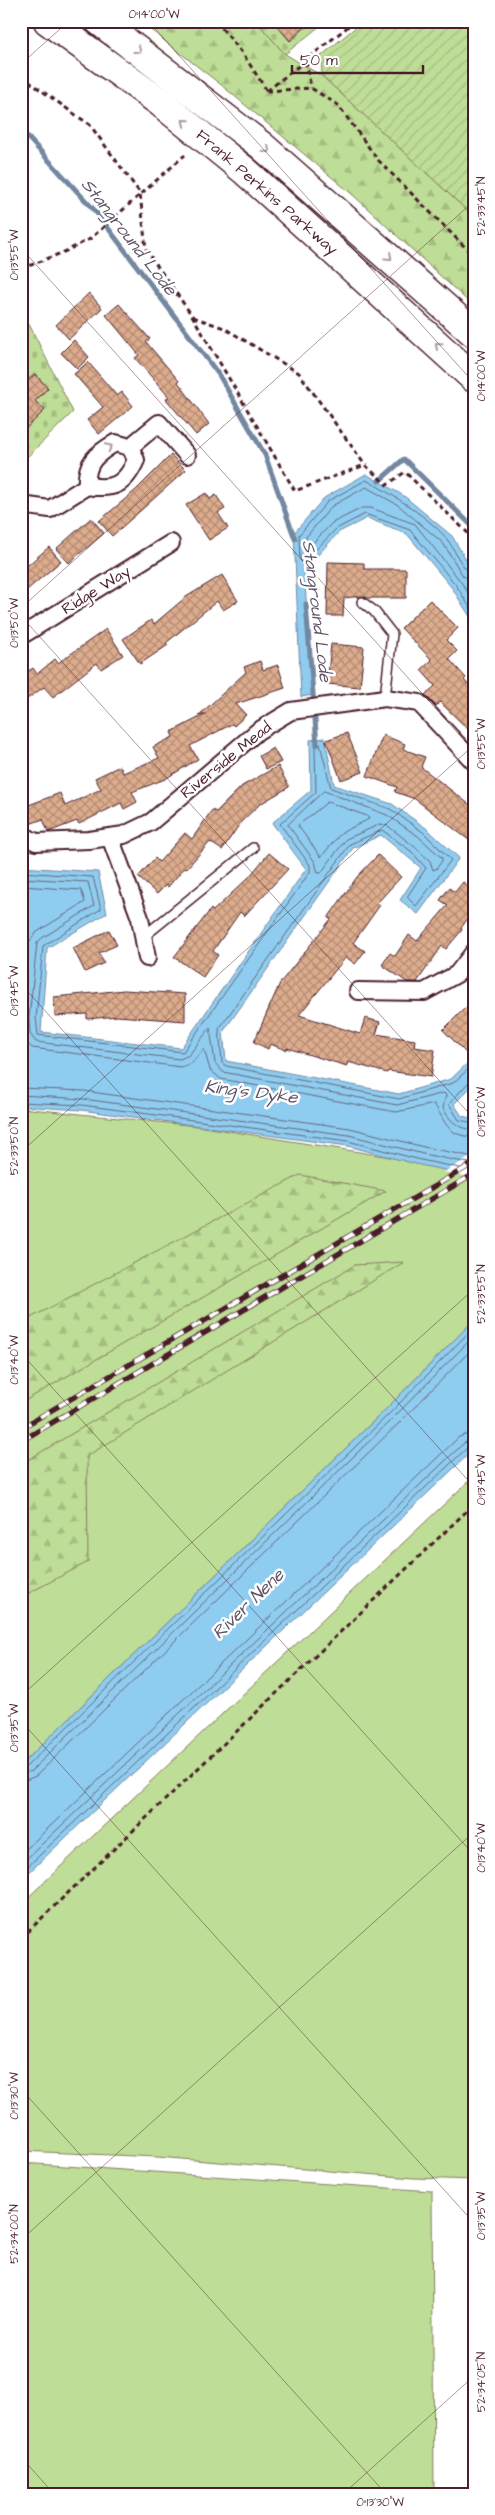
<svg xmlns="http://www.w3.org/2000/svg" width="495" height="2515" font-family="'Architects Daughter',sans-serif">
  <defs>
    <pattern id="forest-firs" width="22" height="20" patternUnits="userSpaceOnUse" patternTransform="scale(1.25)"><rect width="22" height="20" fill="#bedd96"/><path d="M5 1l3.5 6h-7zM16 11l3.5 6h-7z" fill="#a5bd81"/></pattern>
    <pattern id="cemetery-stones" width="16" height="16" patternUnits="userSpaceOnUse" patternTransform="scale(1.25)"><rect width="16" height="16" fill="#bedd96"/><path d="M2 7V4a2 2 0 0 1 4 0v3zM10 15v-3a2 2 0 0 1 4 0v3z" fill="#a5bd81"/></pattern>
    <pattern id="garden-furrows" width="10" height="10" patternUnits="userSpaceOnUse" patternTransform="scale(1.25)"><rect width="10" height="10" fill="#bedd96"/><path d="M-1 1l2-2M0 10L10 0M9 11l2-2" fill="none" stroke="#a5bd81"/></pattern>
    <pattern id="building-cross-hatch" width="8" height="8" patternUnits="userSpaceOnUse" patternTransform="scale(1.25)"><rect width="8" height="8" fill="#dcac8d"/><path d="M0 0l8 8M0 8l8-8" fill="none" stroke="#b48b73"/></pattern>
  </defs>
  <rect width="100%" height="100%" fill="#fff"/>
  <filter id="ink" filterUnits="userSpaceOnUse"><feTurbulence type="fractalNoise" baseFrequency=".02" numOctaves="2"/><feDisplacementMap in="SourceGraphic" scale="10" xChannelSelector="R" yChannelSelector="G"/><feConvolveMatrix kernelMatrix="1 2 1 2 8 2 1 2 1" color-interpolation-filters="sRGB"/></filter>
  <g filter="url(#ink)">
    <g fill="#bedd96" stroke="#847e60">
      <polygon points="21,1108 197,1126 384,1156 474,1175 474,1320 386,1409 21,1765"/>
      <polygon points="474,1476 474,2180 414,2178 157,2157 21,2151 21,1904"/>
      <polygon points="21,2163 432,2191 434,2494 21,2494"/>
    </g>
    <g fill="url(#forest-firs)" stroke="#847e60">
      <polygon points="139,21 256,21 285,54 322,76 474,217 474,307 353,195 220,84"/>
      <polygon points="300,1175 386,1191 21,1403 21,1323"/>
      <polygon points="404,1262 87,1456 88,1562 27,1594 21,1588 21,1464 355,1265"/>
    </g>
    <g fill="url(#cemetery-stones)" stroke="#847e60">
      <polygon points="256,21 326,21 285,54"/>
      <polygon points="21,315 30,326 73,412 21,463"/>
    </g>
    <polygon fill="url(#garden-furrows)" stroke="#847e60" points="363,21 474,21 474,217 322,76 321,56"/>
    <g fill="#8fcdf0" stroke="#7387a1">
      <polygon points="366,474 404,496 452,536 474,573 474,623 452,588 407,534 367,518 339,532 304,570 313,695 301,697 294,533 324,498"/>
      <polygon points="325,738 334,785 392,804 426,828 459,858 418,914 400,900 421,868 381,835 353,848 223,1032 226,1061 399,1094 451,1079 474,1057 474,1084 454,1104 462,1116 474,1119 474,1176 420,1165 348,1146 81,1110 21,1106 21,867 98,872 107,913 47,948 41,1032 181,1048 306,869 272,823 311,790 310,740"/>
      <polygon points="474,1320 474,1449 21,1880 21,1765 386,1409"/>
    </g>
    <polygon fill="#fff" points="474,1155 474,1178 444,1172"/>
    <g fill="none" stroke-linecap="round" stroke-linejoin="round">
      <g stroke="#66657a" stroke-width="1">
        <path d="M 474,574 C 463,573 455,550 449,542 C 435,521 389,492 366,480 L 328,501 L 299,535 L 300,560 L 303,563 L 336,529 L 365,514 L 410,530 L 456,585 L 474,614"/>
        <polyline points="474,581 463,576 443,543 398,505 366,487 332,506 306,537 306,546 309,547 332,523 362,508 371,508 415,524 461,582 474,602"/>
        <polygon points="324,791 387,815 418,836 442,858 442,861 436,869 433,870 430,861 415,847 388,826 381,824 346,839 321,873 318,873 315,862 288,825"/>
        <polygon points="328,802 367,816 369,819 341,833 321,857 298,826"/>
        <polyline points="21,872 93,877 101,909 43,946 36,1018 38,1035 183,1052 310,872 310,865 280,824 316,792 315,747 320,744 331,788 390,809 423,832 451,860 416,906 407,897 426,868 411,851 382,830 350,844 219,1029 222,1063 226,1066 399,1099 453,1083 474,1064"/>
        <path d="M 21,878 L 88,882 L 94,906 L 42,938 L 37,943 L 29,1018 L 30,1034 L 36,1042 L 180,1059 L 189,1055 L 210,1028 L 215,1063 L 223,1072 L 397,1105 L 444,1093 L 446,1095 L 443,1108 C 450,1122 458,1128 474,1130"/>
        <path d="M 21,886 L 81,890 L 85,902 L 37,932 L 29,942 L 22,1031 L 25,1041 L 32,1048 L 181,1067 L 192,1063 L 204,1049 L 210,1070 L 221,1079 L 396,1112 L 434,1104 C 446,1122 446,1136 474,1137"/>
        <polyline points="474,1081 468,1083 449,1104 459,1120 474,1123"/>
        <polyline points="21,1088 84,1091 350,1128 424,1147 474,1157"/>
        <polyline points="21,1095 83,1099 349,1135 423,1154 474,1164"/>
        <polyline points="21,1102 82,1105 348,1141 421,1160 474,1171"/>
        <polyline points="21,1768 27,1766 390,1413 474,1327"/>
        <polyline points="21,1774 31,1771 394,1417 474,1336"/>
        <polyline points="21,1782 36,1776 399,1423 474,1347"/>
        <polyline points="21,1854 459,1437 474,1432"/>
        <polyline points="21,1864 464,1443 474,1439"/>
        <polyline points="21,1873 468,1447 474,1446"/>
      </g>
      <g stroke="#7387a1" stroke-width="5">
        <polyline points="21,130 96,212 219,375 265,455 295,539"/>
        <polyline points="379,481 404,459 474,528"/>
        <polyline points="306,604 317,745"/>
      </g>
    </g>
    <g fill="url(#building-cross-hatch)" stroke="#4a1f2b">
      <polygon points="273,21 312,21 290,41"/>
      <polygon points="89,293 102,308 69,339 56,325"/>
      <polygon points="119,304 150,339 146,342 179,381 178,382 209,424 196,435 166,399 169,397 135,358 139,355 106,315"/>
      <polygon points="74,340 89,357 77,369 61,353"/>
      <polygon points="88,362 117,396 122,392 133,406 99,434 87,420 103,407 74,374"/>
      <polygon points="35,374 48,388 35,401 45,410 21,433 21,386"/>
      <polygon points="171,455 186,470 112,536 99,521 136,490"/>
      <polygon points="206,493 210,499 216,495 225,509 218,513 228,528 209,540 186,505"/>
      <polygon points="91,518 104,533 69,563 56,549"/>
      <polygon points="49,547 61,561 21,595 21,571"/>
      <polygon points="328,562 364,563 364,569 406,569 406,598 367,598 362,596 344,598 343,616 327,616"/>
      <polygon points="222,575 238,601 223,610 217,601 166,643 168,645 140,664 123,639 151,620 154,624 186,597"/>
      <polygon points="430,600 458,628 446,640 457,651 449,659 466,678 464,680 474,691 474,735 440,702 436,706 425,695 435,686 421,670 432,660 401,628"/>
      <polygon points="106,629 123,655 101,669 97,663 53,697 44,687 27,699 21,691 21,676 33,668 37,674 55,659 58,663"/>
      <polygon points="331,644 364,647 360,687 327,684"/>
      <polygon points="260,661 263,670 278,665 285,688 236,704 246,715 234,726 232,724 190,746 198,759 165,779 132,792 137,802 124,809 121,803 79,824 77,821 51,831 48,832 43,819 27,825 21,808 60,793 65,806 101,789 95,778 120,766 123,773 159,758 153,747 173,737 171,732 206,714 198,716 246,672 244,667"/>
      <polygon points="347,733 363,772 341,780 326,740"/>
      <polygon points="383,735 405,744 403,749 425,757 421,767 474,808 474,844 415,799 395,792 397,787 367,776"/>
      <polygon points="273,748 281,762 266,769 259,756"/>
      <polygon points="278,766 289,787 260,804 241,822 222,850 210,842 186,869 184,868 168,887 166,885 157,894 138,877 155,858 159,862 185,833 192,839 212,810 216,812 242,786"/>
      <polygon points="269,853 288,869 244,916 240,912 213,951 218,955 203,977 174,957 211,909 213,911 249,877"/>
      <polygon points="378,855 401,877 377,903 380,905 353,943 365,951 355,964 346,957 299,1015 360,1034 365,1018 380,1022 376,1034 415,1040 414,1047 435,1050 431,1077 388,1071 387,1073 348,1062 347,1066 287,1048 286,1050 270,1044 268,1049 254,1042 280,983 331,919 328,918 357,877"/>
      <polygon points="463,882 474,890 474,910 461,928 462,930 446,949 442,946 417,982 407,982 382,965 390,953 395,956 409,935 417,941 448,905 440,900 449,888 455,892"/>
      <polygon points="109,930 117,945 99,953 104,963 85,972 73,948"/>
      <polygon points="124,990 185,994 185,1021 117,1016 87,1019 87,1014 55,1016 54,997"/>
      <polygon points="474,999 474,1061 443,1030"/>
    </g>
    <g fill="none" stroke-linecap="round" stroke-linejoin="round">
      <defs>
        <g id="lane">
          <polyline points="362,602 374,611 392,634 385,698"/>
          <polyline points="143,937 253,848"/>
        </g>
        <g id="street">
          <polyline points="130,447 159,423 187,455"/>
          <path d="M 21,505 L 50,509 L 87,486 C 114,490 125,485 136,460 L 130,447 L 115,443 C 96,454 85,463 87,486"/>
          <polyline points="21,636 171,543"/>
          <polyline points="21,834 36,842 89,840 124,835 151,822 258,731 291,711 385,698 419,703 474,762"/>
          <polyline points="110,837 140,918 147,958"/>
          <polyline points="358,991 424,992 457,974 474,952"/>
        </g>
        <g id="highway">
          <polyline points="48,21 161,103 245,171 474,378"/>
          <polyline points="99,21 262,146 474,333"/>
        </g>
      </defs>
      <use href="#lane" stroke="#4a1f2b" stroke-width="12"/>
      <use href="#street" stroke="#4a1f2b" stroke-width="20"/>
      <use href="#highway" stroke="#4a1f2b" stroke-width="31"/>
      <g stroke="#4a1f2b" stroke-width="3" stroke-dasharray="5 4" stroke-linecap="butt">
        <polyline points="216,21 243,54 267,91"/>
        <polyline points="306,61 311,88"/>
        <polyline points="21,76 90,125 140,193 146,250 193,317 295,491 365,465 387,485 405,472 474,539"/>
        <polyline points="267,91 311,88 338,105 378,160 474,256"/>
        <polyline points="267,91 355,21"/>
        <polyline points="21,269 64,252 90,239 185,155"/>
        <polyline points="193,317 224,328 299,373 365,465"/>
        <polyline points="21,1938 474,1504"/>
      </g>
      <use href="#lane" stroke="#fff" stroke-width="9"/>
      <use href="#street" stroke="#fff" stroke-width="16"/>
      <use href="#highway" stroke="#fff" stroke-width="28"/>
      <defs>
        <g id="rail">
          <polyline points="21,1428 474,1163"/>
          <polyline points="21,1441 474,1174"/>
        </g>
      </defs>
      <use href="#rail" stroke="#4a1f2b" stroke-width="5.5"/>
      <use href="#rail" stroke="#fff" stroke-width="4" stroke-dasharray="11" stroke-linecap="butt"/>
    </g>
    <defs><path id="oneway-chevron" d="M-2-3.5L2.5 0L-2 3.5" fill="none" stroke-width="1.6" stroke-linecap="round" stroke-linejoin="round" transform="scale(1.25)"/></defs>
    <g stroke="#ae9aa0">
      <use href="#oneway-chevron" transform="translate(138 50) rotate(36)"/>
      <use href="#oneway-chevron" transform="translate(185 122) rotate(-141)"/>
      <use href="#oneway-chevron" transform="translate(267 150) rotate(41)"/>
      <use href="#oneway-chevron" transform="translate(389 257) rotate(42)"/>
      <use href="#oneway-chevron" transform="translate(438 345) rotate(-138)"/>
      <use href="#oneway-chevron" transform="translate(109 447) rotate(-26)"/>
    </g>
  </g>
  <path fill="none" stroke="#4a1f2b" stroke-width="1" stroke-opacity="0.45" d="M 148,21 L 474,383M 21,64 L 69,21M 21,248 L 474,751M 21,608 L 474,201M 21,616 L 474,1119M 21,984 L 474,1487M 21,1152 L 474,745M 21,1353 L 474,1855M 21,1696 L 474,1289M 21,1721 L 474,2223M 21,2089 L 386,2494M 21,2240 L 474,1832M 21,2457 L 54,2494M 343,2494 L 474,2376"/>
  <g text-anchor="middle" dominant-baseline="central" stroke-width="5" stroke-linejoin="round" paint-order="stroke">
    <g font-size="16" fill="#4a1f2b" stroke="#fff">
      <text transform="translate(267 192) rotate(41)">Frank Perkins Parkway</text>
      <text transform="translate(96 590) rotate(-32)">Ridge Way</text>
      <text transform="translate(226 760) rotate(-39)">Riverside Mead</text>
    </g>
    <g font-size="18" font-style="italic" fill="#5f5366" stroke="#fff">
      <text transform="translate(129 237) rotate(52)">Stanground Lode</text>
      <text transform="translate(317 611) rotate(83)">Stanground Lode</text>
      <text transform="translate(251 1092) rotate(7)">King's Dyke</text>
      <text transform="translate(248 1604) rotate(-44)">River Nene</text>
    </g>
  </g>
  <rect width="495" height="2515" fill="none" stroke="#fff" stroke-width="55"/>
  <path d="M292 65v8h131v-8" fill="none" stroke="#4a1f2b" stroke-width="2.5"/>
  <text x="300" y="65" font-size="15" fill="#4a1f2b" stroke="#ffffff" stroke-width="4" paint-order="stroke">50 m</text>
  <rect x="28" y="28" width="440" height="2460" fill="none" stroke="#4a1f2b" stroke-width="2"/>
  <g font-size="12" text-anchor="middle" fill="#4a1f2b">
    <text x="154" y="18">0°14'00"W</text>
    <text transform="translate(481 206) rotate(-90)" y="4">52°33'45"N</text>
    <text transform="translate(14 255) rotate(-90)" y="4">0°13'55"W</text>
    <text transform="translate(481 376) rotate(-90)" y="4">0°14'00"W</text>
    <text transform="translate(14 623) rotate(-90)" y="4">0°13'50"W</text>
    <text transform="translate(481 744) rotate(-90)" y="4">0°13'55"W</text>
    <text transform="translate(14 991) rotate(-90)" y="4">0°13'45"W</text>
    <text transform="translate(481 1112) rotate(-90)" y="4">0°13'50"W</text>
    <text transform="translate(14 1146) rotate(-90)" y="4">52°33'50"N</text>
    <text transform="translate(481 1294) rotate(-90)" y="4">52°33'55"N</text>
    <text transform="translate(14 1360) rotate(-90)" y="4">0°13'40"W</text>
    <text transform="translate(481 1480) rotate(-90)" y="4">0°13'45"W</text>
    <text transform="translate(14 1728) rotate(-90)" y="4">0°13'35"W</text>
    <text transform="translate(481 1848) rotate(-90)" y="4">0°13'40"W</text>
    <text transform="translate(14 2096) rotate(-90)" y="4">0°13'30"W</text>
    <text transform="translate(481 2216) rotate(-90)" y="4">0°13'35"W</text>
    <text transform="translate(14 2234) rotate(-90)" y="4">52°34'00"N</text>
    <text transform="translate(481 2382) rotate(-90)" y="4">52°34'05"N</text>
    <text x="380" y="2506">0°13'30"W</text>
  </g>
</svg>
